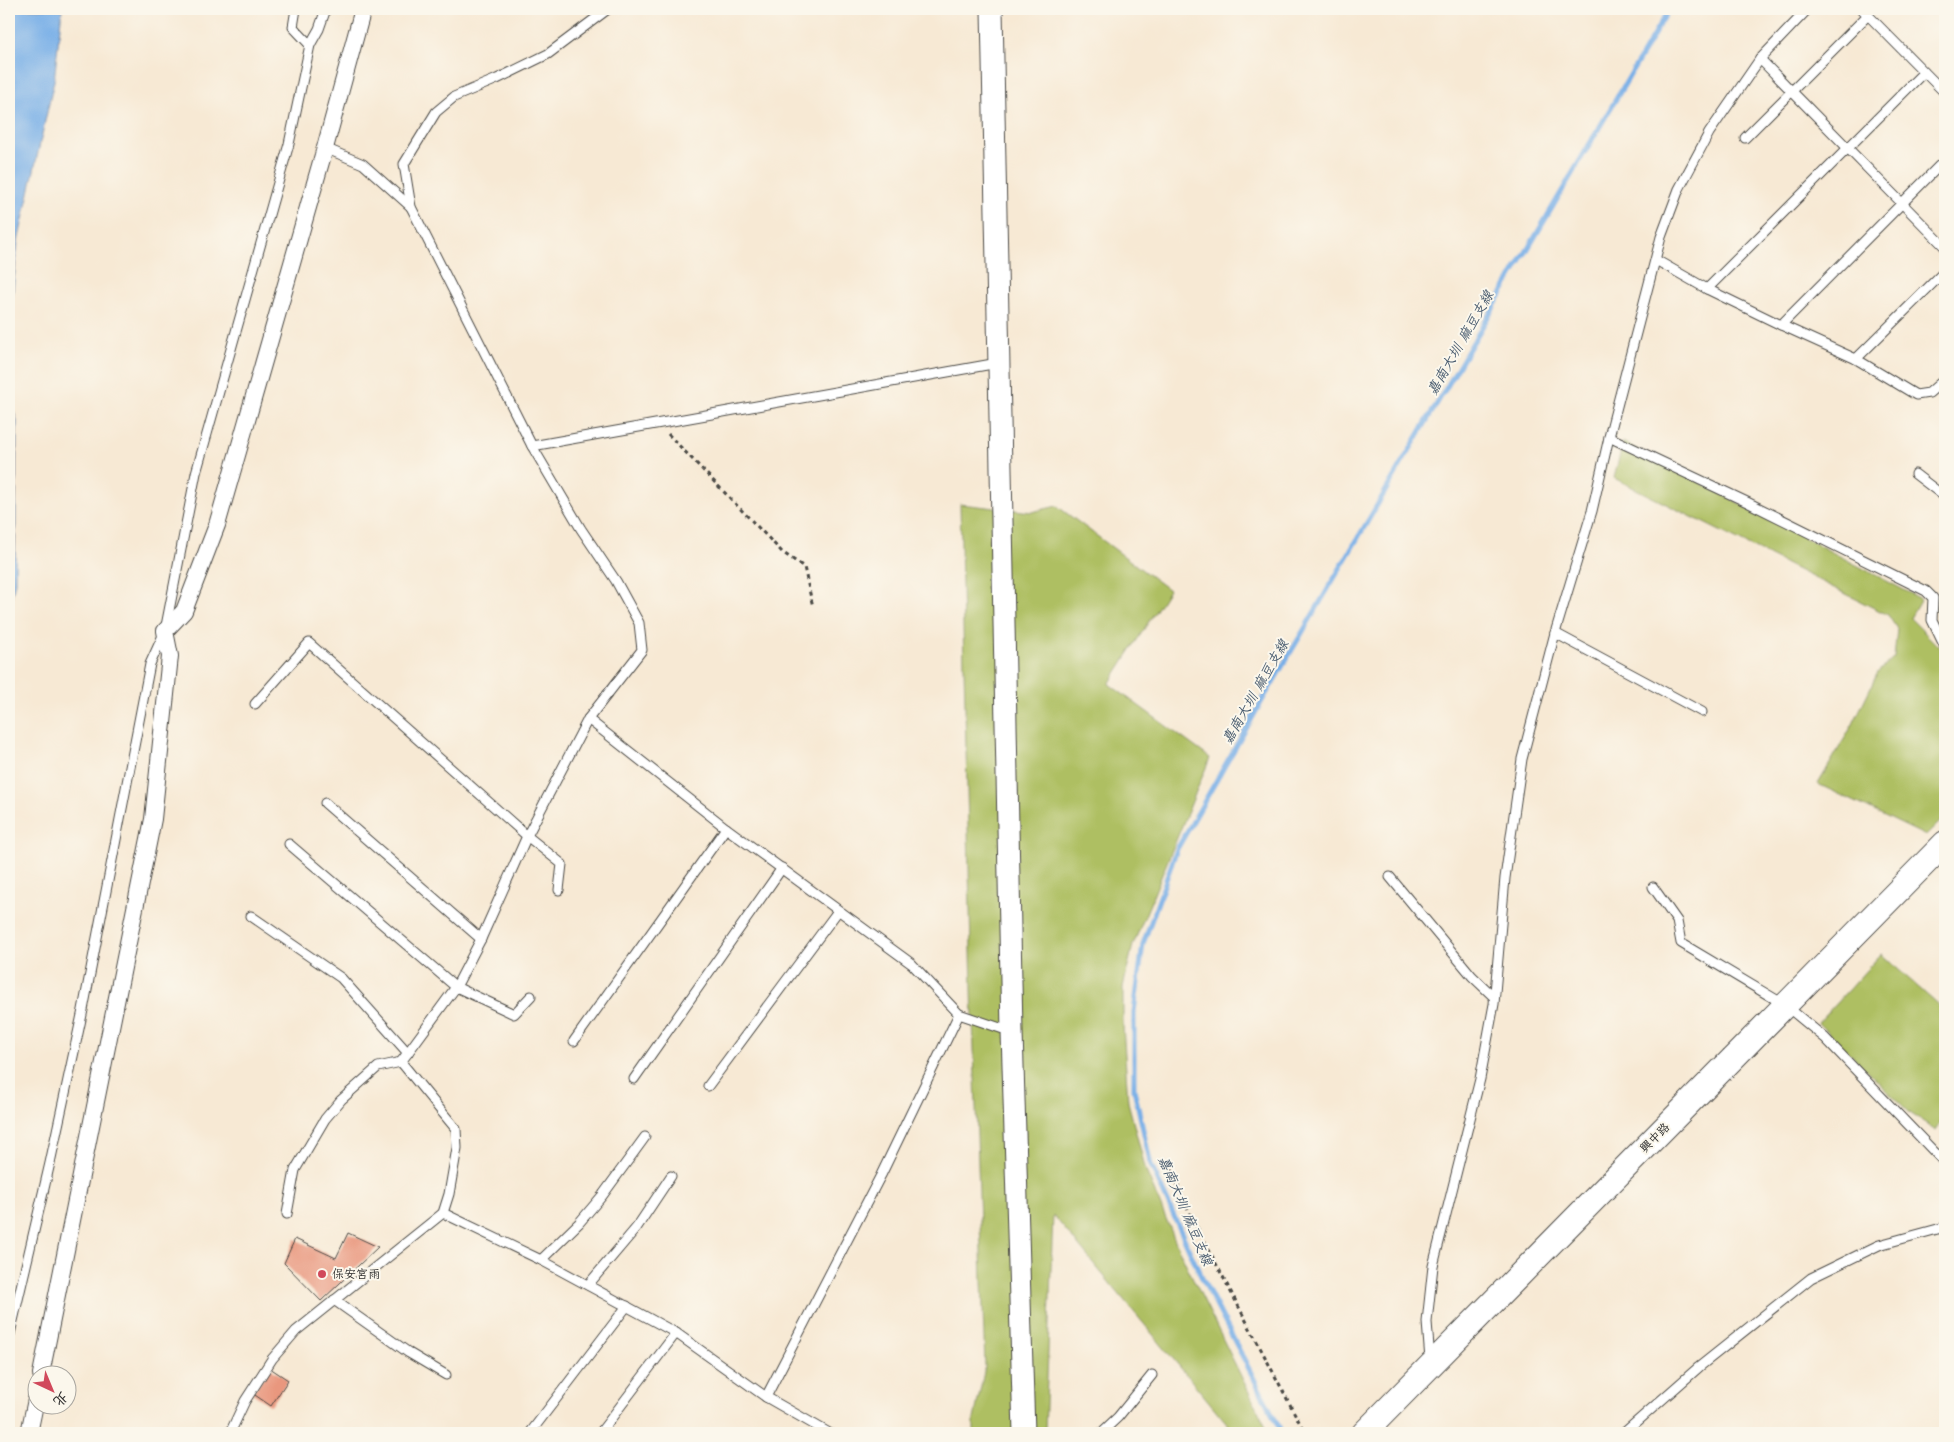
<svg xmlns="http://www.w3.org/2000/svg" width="1954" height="1442" font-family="Kalam,'LXGW WenKai TC',sans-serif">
  <rect width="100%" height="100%" fill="#fbf7ec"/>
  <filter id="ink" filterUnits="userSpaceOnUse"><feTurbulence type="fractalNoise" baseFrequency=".02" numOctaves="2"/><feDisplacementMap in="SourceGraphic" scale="10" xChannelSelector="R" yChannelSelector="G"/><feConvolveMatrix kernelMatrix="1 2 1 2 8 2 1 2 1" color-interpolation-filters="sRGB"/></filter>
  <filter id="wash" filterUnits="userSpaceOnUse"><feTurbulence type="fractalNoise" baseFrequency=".0096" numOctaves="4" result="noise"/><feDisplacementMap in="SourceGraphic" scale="20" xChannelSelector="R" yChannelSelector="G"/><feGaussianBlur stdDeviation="1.12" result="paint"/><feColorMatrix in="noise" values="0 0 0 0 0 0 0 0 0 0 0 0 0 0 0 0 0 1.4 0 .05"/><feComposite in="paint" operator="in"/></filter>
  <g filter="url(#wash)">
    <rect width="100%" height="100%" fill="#f7e9d4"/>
    <g fill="#aebf62" stroke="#6c7546">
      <polygon points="1623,442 1921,599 1910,618 1945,653 1945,817 1926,836 1818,784 1853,724 1878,672 1894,657 1897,629 1888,615 1614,478"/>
      <polygon points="960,504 1032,512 1057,506 1169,590 1109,684 1210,758 1133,945 1123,987 1123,1025 1128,1102 1146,1171 1180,1252 1269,1433 1235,1433 1053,1215 1045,1433 974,1433 974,1419 985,1367 972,991"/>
      <polygon points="1881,954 1945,1011 1945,1116 1936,1130 1910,1113 1818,1023"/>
    </g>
    <g fill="#78afe7" stroke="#526d89">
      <polygon points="9,9 62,9 54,81 18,242 9,331"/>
      <polygon points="9,398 17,421 15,582 9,609"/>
    </g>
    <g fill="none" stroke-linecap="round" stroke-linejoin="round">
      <polyline stroke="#78afe7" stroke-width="5" points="1282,1433 1201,1276 1151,1165 1134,1089 1134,1012 1143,944 1177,849 1262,701 1669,9"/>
    </g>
    <g id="blocks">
      <g fill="#e9977e">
        <polygon points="348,1233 378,1247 321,1301 284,1263 295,1239 336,1258"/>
        <polygon points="270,1368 288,1380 271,1406 252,1393"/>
      </g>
    </g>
  </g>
  <g filter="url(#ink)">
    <use href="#blocks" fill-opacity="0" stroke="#4a4844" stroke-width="1"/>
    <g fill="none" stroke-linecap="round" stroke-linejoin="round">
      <defs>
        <g id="service">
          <polyline points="296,9 293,27 310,45 319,29 326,9"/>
          <polyline points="1862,9 1945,93"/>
          <polyline points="1760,59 1945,247"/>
          <polyline points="1745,138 1868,15"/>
          <polyline points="325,148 363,164 411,207"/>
          <polyline points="1656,260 1707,289 1781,325 1856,359 1916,395 1929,393 1945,379"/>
          <polyline points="1707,289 1924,72"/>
          <polyline points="1781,325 1945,160"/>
          <polyline points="1856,359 1945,271"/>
          <polyline points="1609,437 1747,502 1926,591 1933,598 1932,620 1945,647"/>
          <polyline points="532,446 998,363"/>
          <polyline points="1915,474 1945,497"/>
          <polyline points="1555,633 1702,712"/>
          <polyline points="255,704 309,643 527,836 562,864 559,890"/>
          <polyline points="588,719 726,828 912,964 959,1014 1012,1032"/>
          <polyline points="325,803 481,939"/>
          <polyline points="289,844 456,987 514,1014 531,996"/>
          <polyline points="1390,877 1472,976 1494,997"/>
          <polyline points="1653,887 1677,921 1681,943 1785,1005 1825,1038 1945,1163"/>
          <polyline points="251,916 341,978 408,1053"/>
          <polyline points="574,1041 726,828"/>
          <polyline points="634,1079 782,868"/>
          <polyline points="708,1086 838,911"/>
          <polyline points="443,1213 541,1260 676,1333 766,1397 829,1433"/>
          <polyline points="287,1214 295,1170 325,1119 341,1100 378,1067 401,1062"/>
          <polyline points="541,1260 579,1223 602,1196 645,1137"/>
          <polyline points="588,1285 637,1227 671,1176"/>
          <polyline points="334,1300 409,1353 446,1375"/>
          <polyline points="9,1338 50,1163 83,1010 150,664 165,631 196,473 289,144 310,45"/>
          <polyline points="1430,1360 1427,1322 1433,1266 1480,1079 1494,1004 1505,878 1522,759 1555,633 1592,511 1610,433 1661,237 1679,189 1709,133 1760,59 1808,9"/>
          <polyline points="766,1397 881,1175 959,1014"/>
          <polyline points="230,1433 245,1401 272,1359 296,1331 443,1213 449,1194 457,1148 456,1129 401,1062 456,987 481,939 527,836 588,719 642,650 639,623 616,581 581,529 532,446 411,207 404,164 436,112 454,97 497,79 548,54 608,9"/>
          <polyline points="530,1433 627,1306"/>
          <polyline points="600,1433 676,1333"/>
          <polyline points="1101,1433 1118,1417 1152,1375"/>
          <polyline points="1624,1433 1699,1367 1811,1278 1879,1245 1945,1227"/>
        </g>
        <g id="minor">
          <polyline points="41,1374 153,819 170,656 165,631 184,611 217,525 325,148 363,9"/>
          <polyline points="29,1433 38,1390"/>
        </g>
        <polyline id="tertiary" points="992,9 1012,1032 1024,1433"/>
        <polyline id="secondary" points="1364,1433 1945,843"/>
      </defs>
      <use href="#service" stroke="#4a4844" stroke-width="11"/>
      <use href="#minor" stroke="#4a4844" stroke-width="18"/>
      <use href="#tertiary" stroke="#4a4844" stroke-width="23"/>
      <use href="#secondary" stroke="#4a4844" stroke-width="26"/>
      <g stroke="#4a4844" stroke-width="3" stroke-dasharray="4 4" stroke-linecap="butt">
        <polyline points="668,434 782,552 804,567 813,607"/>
        <polyline points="1168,1161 1190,1214 1305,1433"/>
      </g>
      <use href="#service" stroke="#fff" stroke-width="9"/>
      <use href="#minor" stroke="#fff" stroke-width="16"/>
      <use href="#tertiary" stroke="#fff" stroke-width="21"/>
      <use href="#secondary" stroke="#fff" stroke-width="24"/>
    </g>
  </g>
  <circle fill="#d1495b" stroke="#fbf7ec" stroke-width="2" cx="322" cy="1274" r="5"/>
  <g text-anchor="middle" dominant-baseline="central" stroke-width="4" stroke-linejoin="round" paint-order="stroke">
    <g font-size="12" fill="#2b2b2b" stroke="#fbf7ec">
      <text transform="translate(1655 1138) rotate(-45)">興中路</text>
    </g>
    <g font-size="12" fill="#2b2b2b" stroke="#fbf7ec" text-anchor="start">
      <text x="332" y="1274">保安宮雨</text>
    </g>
    <g font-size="14" font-style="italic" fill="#46596d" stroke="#fbf7ec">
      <text transform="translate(1461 343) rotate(-60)">嘉南大圳 麻豆支線</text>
      <text transform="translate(1256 692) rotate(-60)">嘉南大圳 麻豆支線</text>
      <text transform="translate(1185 1211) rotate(67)">嘉南大圳 麻豆支線</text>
    </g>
  </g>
  <rect width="1954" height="1442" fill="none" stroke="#fbf7ec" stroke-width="30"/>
  <g transform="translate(52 1390) rotate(136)"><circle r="24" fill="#fbf7ec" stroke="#a8a59f"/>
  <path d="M0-4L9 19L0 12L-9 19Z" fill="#d1495b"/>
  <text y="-8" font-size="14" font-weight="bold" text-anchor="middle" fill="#2b2b2b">北</text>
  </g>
</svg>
